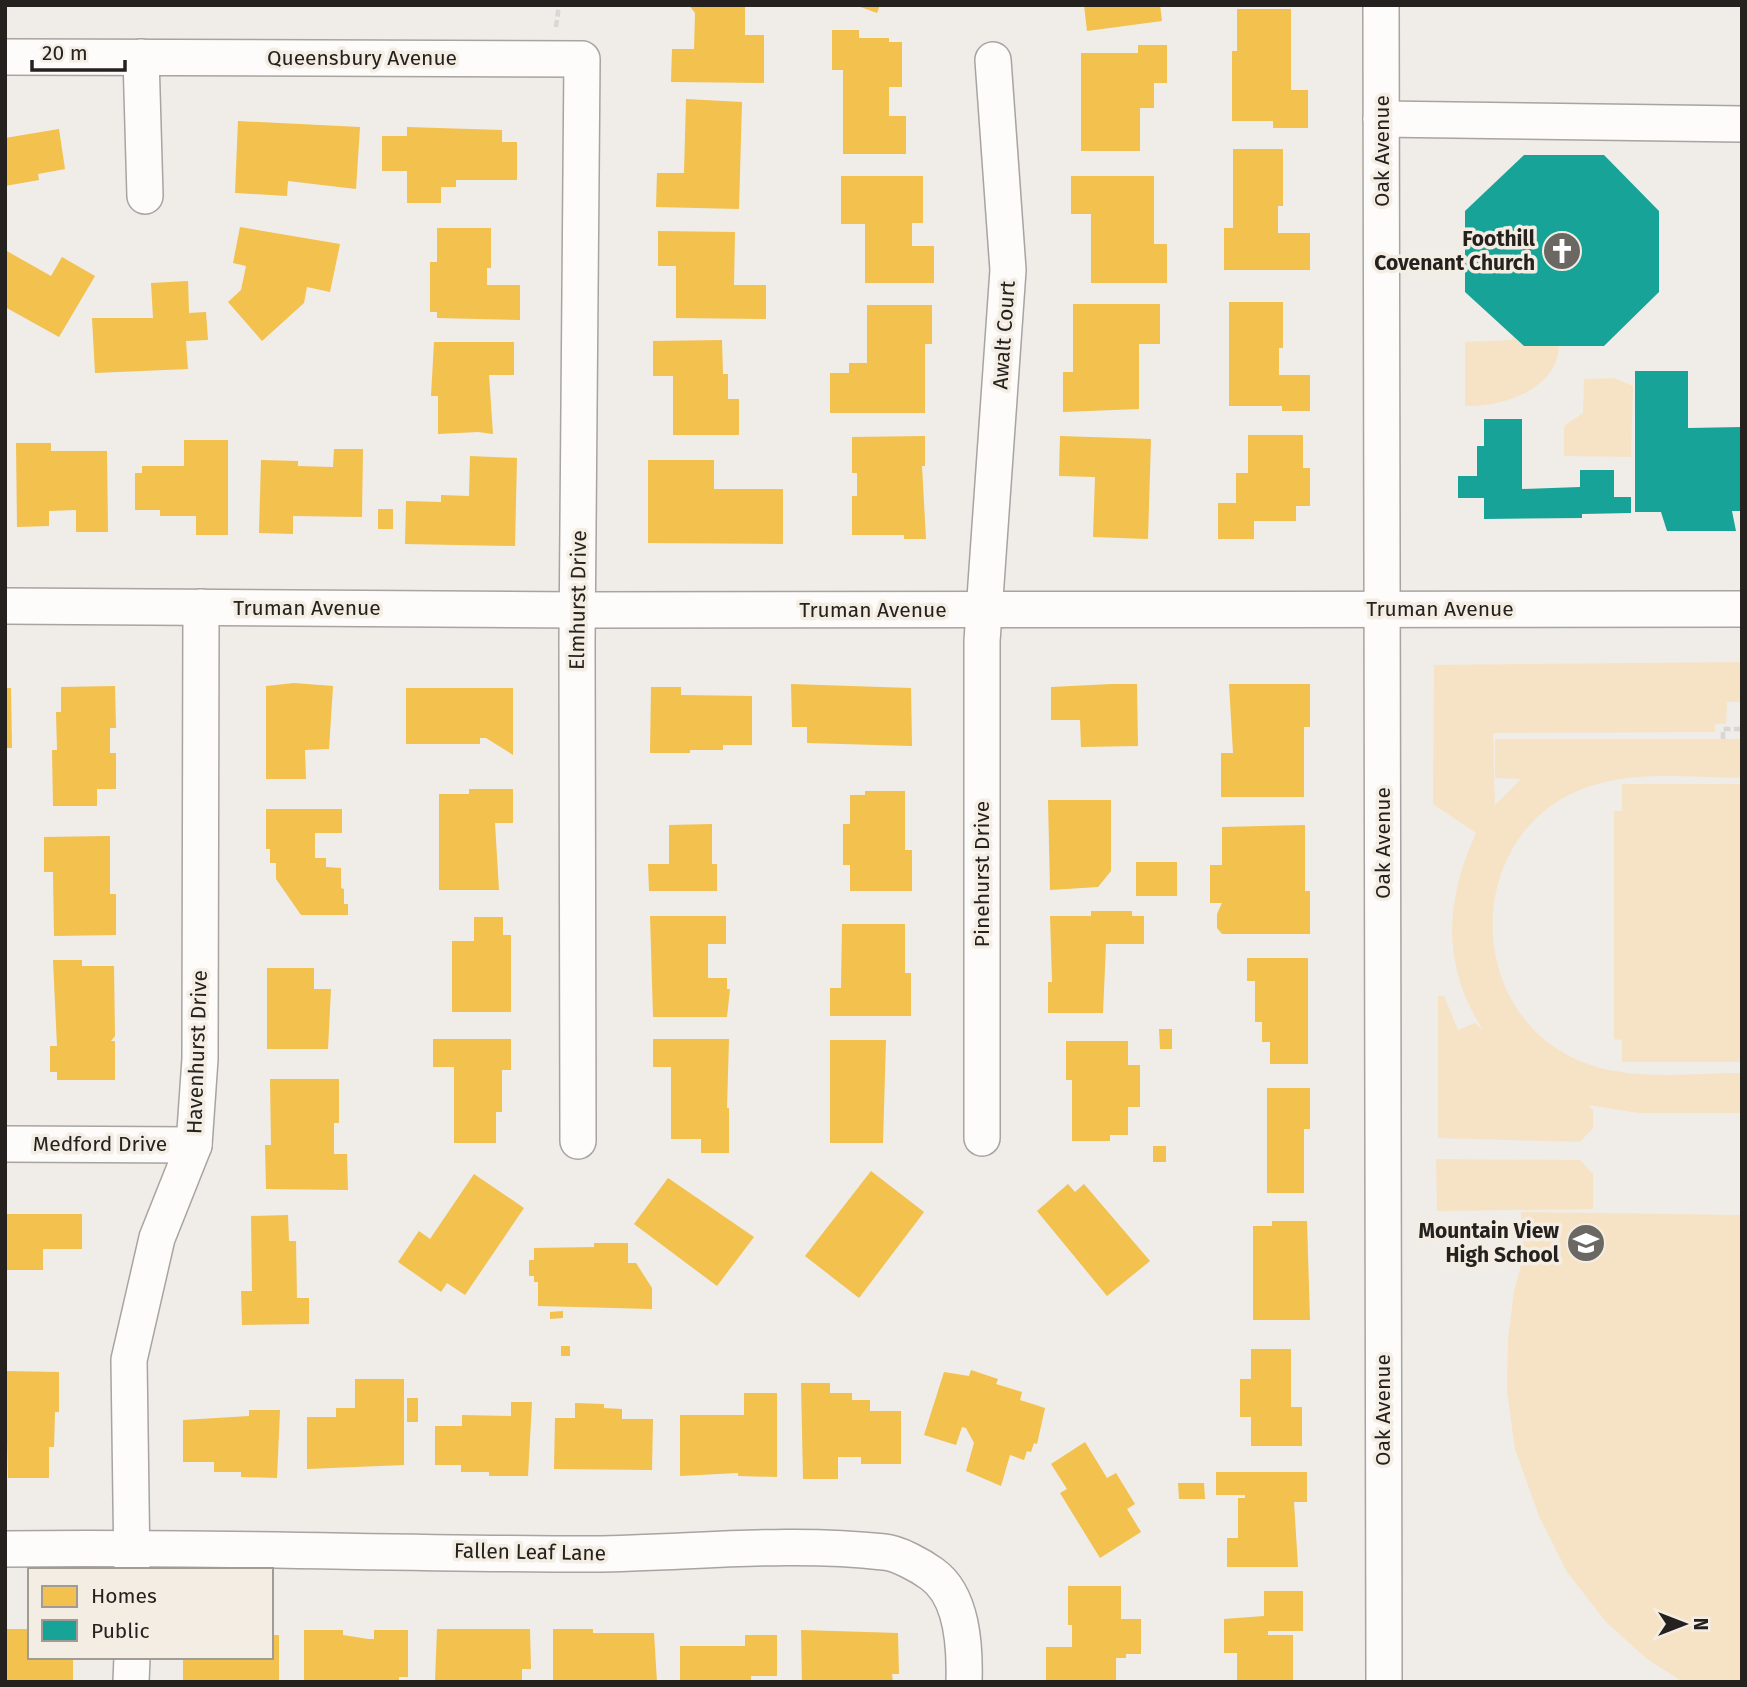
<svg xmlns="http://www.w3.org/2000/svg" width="1747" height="1687" font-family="'Fira Sans',sans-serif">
  <rect width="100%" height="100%" fill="#f0ece7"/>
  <g fill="#f6e3c6">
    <path d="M 1514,337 L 1524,346 L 1559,346 C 1557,390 1502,407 1465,406 L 1465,342 L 1511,340 Z"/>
    <polygon points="1614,378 1633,386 1631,457 1564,456 1564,426 1583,413 1584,379"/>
    <path d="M 1742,662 L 1742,702 L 1727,702 L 1726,724 L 1715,724 L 1715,732 L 1493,733 L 1495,805 L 1521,779 L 1495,778 L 1495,739 L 1742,739 L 1742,778 C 1692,778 1636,770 1588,787 C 1471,826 1460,993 1564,1053 C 1616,1084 1684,1073 1742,1073 L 1742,1113 L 1638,1113 L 1588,1105 L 1593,1110 L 1593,1128 L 1580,1142 L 1438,1138 L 1438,996 L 1444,996 L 1458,1030 L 1475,1023 L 1483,1030 C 1441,965 1445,901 1476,833 L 1433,804 L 1434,665 Z"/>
    <polygon points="1622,784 1742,784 1742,1062 1622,1062 1622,1040 1614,1039 1614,811 1622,811"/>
    <polygon points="1436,1159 1580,1160 1593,1174 1593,1209 1437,1211"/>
    <polygon points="1521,1212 1742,1215 1742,1682 1683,1682 1647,1659 1606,1622 1567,1572 1539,1516 1515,1449 1507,1392 1508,1340 1514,1291 1524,1255"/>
  </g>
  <g fill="#f2c14e">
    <polygon points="689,5 745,5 745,35 764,35 764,83 671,82 672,49 694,49 695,13"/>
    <polygon points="855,5 880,5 877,13"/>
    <polygon points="1084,5 1160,5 1162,21 1087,31"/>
    <polygon points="1237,9 1291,9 1291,90 1308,90 1308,128 1273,128 1273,121 1232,121 1232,51 1237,51"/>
    <polygon points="832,30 859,30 859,38 889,38 889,42 902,42 902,87 889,87 889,116 906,116 906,154 843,154 843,70 832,70"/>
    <polygon points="1138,45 1167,45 1167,83 1154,83 1154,108 1140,108 1140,151 1081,151 1081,53 1138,53"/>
    <polygon points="686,99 742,102 739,209 656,207 657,173 684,173"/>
    <polygon points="238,121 360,127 356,189 288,181 287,196 235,193"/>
    <polygon points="407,127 502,130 502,142 517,142 517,180 456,180 456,187 441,187 441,203 407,203 407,171 382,171 382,136 407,136"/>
    <polygon points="59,129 65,169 38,174 39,180 5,186 5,138"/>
    <polygon points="1233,149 1283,149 1283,206 1278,206 1278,233 1310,233 1310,270 1224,270 1224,228 1233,228"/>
    <polygon points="841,176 923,176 923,223 912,223 912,246 934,246 934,283 865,283 865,224 841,224"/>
    <polygon points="1071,176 1154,176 1154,244 1167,244 1167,283 1091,283 1091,214 1071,214"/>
    <polygon points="240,227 340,244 330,292 307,287 304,303 262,341 228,302 241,290 246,266 233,263"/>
    <polygon points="437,228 491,228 491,268 487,268 487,285 520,285 520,320 437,318 437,312 430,312 430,262 437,262"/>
    <polygon points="658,231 735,232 734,285 766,285 766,319 676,318 676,266 658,266"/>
    <polygon points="5,250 51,276 62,257 95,276 59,337 5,307"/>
    <polygon points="188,281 189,313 206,312 208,340 186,341 188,369 95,373 92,318 153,318 151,283"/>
    <polygon points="1229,302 1283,302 1283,348 1279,348 1279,375 1310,375 1310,411 1282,411 1282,406 1229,406"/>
    <polygon points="1073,304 1160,304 1160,344 1139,344 1139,409 1063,412 1063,372 1073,372"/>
    <polygon points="867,305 932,305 932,344 925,344 925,413 830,413 830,373 849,373 849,363 867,363"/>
    <polygon points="722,340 723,374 728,374 728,399 739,399 739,435 673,435 673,376 653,376 653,341"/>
    <polygon points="434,342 514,342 514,375 489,375 493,434 478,432 438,434 438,396 431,396"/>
    <polygon points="1248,435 1303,435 1303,468 1310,468 1310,506 1296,506 1296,521 1254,521 1254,539 1218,539 1218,503 1236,503 1236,473 1248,473"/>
    <polygon points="925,436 925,466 922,466 926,539 904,539 904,535 852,535 852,496 857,496 857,473 852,473 852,437"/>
    <polygon points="1060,436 1151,439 1148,539 1093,537 1095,477 1059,476"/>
    <polygon points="184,440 228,440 228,535 196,535 196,516 160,516 160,510 135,510 135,473 142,473 142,466 184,466"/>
    <polygon points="16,443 51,443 51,451 107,451 108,532 76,532 76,510 49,511 49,526 17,527"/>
    <polygon points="334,449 363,449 362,517 293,516 293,534 259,533 261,460 298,461 298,466 333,467"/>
    <polygon points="470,456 517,458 515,546 405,544 406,501 441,502 441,495 469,496"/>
    <polygon points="648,460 714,460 714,489 783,489 783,544 648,543"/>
    <rect x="378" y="509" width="15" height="20"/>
    <polygon points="294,683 333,686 329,749 305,750 306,779 266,779 266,686"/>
    <polygon points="791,684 911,688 912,746 807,743 807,727 792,727"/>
    <polygon points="1112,684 1137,684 1138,746 1081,747 1080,720 1051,720 1051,687"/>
    <polygon points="1229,684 1310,684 1310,727 1304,727 1304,797 1221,797 1221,753 1233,753"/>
    <polygon points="115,686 116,728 110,728 110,753 116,753 116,789 97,789 97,806 53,806 52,750 57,750 56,712 61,712 61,687"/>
    <polygon points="651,687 681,687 681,695 752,696 752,745 723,745 723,750 690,750 690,753 650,753"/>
    <polygon points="5,688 11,688 12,748 5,748"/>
    <polygon points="406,688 513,688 513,755 486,738 480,738 480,744 406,744"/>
    <polygon points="469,789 513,789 513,823 495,823 499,890 439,890 439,794 469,794"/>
    <polygon points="865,791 905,791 905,850 912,850 912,891 850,891 850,865 843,865 843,824 850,824 850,795 865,795"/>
    <polygon points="1048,800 1111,800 1111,871 1098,887 1050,890"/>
    <polygon points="266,809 342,809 342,833 315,833 315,858 326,858 326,867 341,868 341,888 344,889 344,904 348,904 348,915 301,915 276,879 276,863 270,863 270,849 266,849"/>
    <polygon points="712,824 712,864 717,864 717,891 649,891 648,864 669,864 669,825"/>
    <polygon points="1305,825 1305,891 1310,891 1310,934 1222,934 1217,928 1217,914 1222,903 1210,903 1210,865 1222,865 1222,827"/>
    <polygon points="110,836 110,894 116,894 116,935 54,936 53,872 44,872 44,837"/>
    <rect x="1136" y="862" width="41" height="34"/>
    <polygon points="1091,911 1132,911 1132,916 1144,916 1144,944 1106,944 1103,1013 1048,1013 1048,982 1052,982 1050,916 1091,916"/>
    <polygon points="650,916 726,916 726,944 708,944 708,978 727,978 727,989 730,989 727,1017 653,1017"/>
    <polygon points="474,917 503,917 503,935 511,935 511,1012 452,1012 452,941 474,941"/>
    <polygon points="842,924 905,924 905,973 911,973 911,1016 830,1016 830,988 841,988"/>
    <polygon points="1247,958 1308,958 1308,1064 1270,1064 1270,1042 1262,1042 1262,1022 1255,1022 1255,981 1247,981"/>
    <polygon points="53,960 82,960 82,966 114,966 115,1036 111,1041 115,1041 115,1080 57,1080 57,1072 50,1072 50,1046 57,1046"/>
    <polygon points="267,968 314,968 314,989 331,989 328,1049 267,1049"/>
    <polygon points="1159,1029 1172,1029 1172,1049 1160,1049"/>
    <polygon points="433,1039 511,1039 511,1070 502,1070 502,1112 496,1112 496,1143 454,1143 454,1067 433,1067"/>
    <polygon points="653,1039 729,1039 727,1108 729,1108 729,1153 701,1153 701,1139 671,1139 671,1067 653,1067"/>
    <polygon points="830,1040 886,1040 883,1143 830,1143"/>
    <polygon points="1066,1041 1128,1041 1128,1065 1140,1065 1140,1107 1128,1107 1128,1135 1110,1135 1110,1141 1072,1141 1072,1080 1066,1080"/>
    <polygon points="270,1079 339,1079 339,1123 334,1123 334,1154 347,1154 348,1190 266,1189 265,1145 271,1145"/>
    <polygon points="1267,1088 1310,1088 1310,1129 1304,1129 1304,1193 1267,1193"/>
    <rect x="1153" y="1146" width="13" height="16"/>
    <polygon points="871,1171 924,1212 859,1298 805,1256"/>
    <polygon points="474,1174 524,1208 465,1295 447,1283 441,1292 398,1262 419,1231 430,1239"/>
    <polygon points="668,1178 754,1237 717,1286 634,1224"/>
    <polygon points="1068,1184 1075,1192 1084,1184 1150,1261 1107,1296 1037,1211"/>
    <polygon points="5,1214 82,1214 82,1249 43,1249 43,1270 5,1270"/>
    <polygon points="288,1215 289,1241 296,1241 297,1298 309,1298 309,1324 242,1325 241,1291 252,1291 251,1216"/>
    <polygon points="1272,1221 1307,1221 1310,1320 1253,1320 1253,1226 1272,1226"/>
    <polygon points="594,1243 628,1243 628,1263 636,1263 652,1288 652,1309 538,1306 538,1282 534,1282 534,1276 529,1276 529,1260 534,1260 534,1248 594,1247"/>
    <polygon points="563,1311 563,1318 550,1319 550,1312"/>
    <rect x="561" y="1346" width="9" height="10"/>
    <polygon points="1251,1349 1291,1349 1291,1407 1302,1407 1302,1446 1251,1446 1251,1417 1240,1417 1240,1379 1251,1379"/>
    <polygon points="971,1370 998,1379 996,1384 1022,1392 1020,1400 1045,1408 1037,1444 1034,1443 1031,1452 1027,1451 1024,1460 1010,1455 1001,1486 966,1471 974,1443 966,1428 962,1427 956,1445 924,1435 944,1372 969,1376"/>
    <polygon points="5,1371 59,1372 59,1412 55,1412 54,1447 49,1447 49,1478 8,1478"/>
    <polygon points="355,1379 404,1379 404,1465 307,1469 307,1417 336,1417 336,1408 355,1408"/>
    <polygon points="801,1383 830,1383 830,1393 852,1393 852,1400 870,1400 870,1411 901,1411 901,1464 861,1464 861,1457 838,1457 838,1479 803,1479"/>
    <polygon points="744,1393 777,1393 777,1477 738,1476 738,1473 680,1476 680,1415 744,1415"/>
    <rect x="407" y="1398" width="11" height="24"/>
    <polygon points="511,1402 532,1402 528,1476 489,1476 489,1472 461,1472 461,1465 435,1465 435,1426 462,1426 462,1415 511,1416"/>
    <polygon points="575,1403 604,1404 604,1408 622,1409 622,1419 653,1419 652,1470 554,1469 555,1418 575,1418"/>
    <polygon points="249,1410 280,1410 277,1478 241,1477 241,1472 214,1472 214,1462 183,1462 183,1420 249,1416"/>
    <polygon points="1085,1442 1107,1478 1116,1473 1135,1504 1127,1509 1141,1532 1100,1558 1060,1493 1067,1489 1051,1464"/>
    <polygon points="1216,1472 1307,1472 1307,1502 1294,1502 1298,1567 1227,1567 1227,1538 1238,1538 1238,1498 1245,1498 1245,1495 1216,1495"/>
    <polygon points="1178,1483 1204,1483 1205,1499 1179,1499"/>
    <polygon points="1068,1586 1121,1586 1121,1619 1141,1619 1141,1654 1126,1654 1126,1658 1116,1658 1116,1682 1046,1682 1046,1647 1072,1647 1072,1625 1068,1625"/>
    <polygon points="1264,1591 1303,1591 1303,1631 1268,1631 1268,1635 1293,1635 1293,1682 1237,1682 1237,1653 1224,1653 1224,1619 1264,1616"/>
    <polygon points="5,1629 30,1629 30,1657 73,1657 73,1682 5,1682"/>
    <polygon points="437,1629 530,1629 531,1669 522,1669 522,1682 435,1682"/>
    <polygon points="553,1629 593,1629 593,1633 654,1633 657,1682 553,1682"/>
    <polygon points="304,1630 343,1630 343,1635 368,1639 374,1639 374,1630 408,1630 408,1677 399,1677 399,1682 304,1682"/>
    <polygon points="801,1630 898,1633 899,1674 892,1674 893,1682 802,1682"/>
    <polygon points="271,1635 279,1635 279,1682 183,1682 183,1657 271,1657"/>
    <polygon points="745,1635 777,1635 777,1676 751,1676 751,1682 680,1682 680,1646 745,1646"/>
  </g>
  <g fill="#17a398">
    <polygon points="1524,155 1604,155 1659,211 1659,292 1604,346 1524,346 1465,292 1465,211"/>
    <polygon points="1635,371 1688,371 1688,428 1742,427 1742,511 1732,511 1736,531 1667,531 1661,512 1635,512"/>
    <polygon points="1484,419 1522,419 1522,489 1580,487 1580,470 1614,470 1614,497 1631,497 1631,513 1582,514 1582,518 1484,519 1484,498 1458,498 1458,476 1477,476 1477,446 1484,446"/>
  </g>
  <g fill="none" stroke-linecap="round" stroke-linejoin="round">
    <defs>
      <g id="minor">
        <polyline points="1381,5 1384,1682"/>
        <polyline points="5,57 582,59 577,642 578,1141"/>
        <polyline points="141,57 145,196"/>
        <polyline points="1381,119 1742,124"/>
        <polyline points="5,606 578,610 1742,609"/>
        <polyline points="982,1138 982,641 1008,270 993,60"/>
        <polyline points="5,1144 194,1145"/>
        <path d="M 5,1549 C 201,1546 397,1554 593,1554 C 690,1553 788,1541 884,1552 C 898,1553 921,1566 932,1574 C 963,1596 965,1648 964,1682"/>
        <polyline points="132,1570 129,1360 157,1238 194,1145 200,1059 201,607"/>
        <polyline points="131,1682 132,1657"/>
      </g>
    </defs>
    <use href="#minor" stroke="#a7a4a1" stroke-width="38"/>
    <g stroke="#d8d7d5" stroke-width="4.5" stroke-dasharray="7 3.5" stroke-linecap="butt">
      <polyline points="556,27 559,5"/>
      <polyline points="1723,739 1723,729 1742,729"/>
    </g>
    <use href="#minor" stroke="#fdfcfb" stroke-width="35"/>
  </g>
  <defs>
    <symbol id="church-disc" viewBox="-11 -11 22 22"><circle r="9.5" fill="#6b6864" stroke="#f4ede3"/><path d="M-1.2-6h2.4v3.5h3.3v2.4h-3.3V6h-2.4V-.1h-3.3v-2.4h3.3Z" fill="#fff"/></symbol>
    <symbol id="school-disc" viewBox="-11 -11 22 22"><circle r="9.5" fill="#6b6864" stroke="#f4ede3"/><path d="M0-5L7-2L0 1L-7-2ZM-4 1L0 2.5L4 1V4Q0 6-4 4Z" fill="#fff"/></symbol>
  </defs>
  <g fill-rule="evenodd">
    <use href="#church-disc" x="1540" y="229" width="44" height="44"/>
    <use href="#school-disc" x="1564" y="1221" width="44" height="44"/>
  </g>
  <g text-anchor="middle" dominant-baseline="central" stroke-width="7" stroke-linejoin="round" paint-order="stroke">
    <g font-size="21" fill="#24211e" stroke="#f4ede3">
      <text x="362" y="58">Queensbury Avenue</text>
      <text transform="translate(1382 151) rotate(-90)">Oak Avenue</text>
      <text transform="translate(1004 335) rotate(-86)">Awalt Court</text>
      <text transform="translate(578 600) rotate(-89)">Elmhurst Drive</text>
      <text x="307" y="608">Truman Avenue</text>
      <text x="1440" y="609">Truman Avenue</text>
      <text x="873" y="610">Truman Avenue</text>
      <text transform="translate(1383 843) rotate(-90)">Oak Avenue</text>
      <text transform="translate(982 874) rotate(-90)">Pinehurst Drive</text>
      <text transform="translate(197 1052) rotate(-88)">Havenhurst Drive</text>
      <text x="100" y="1144">Medford Drive</text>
      <text transform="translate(1383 1410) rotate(-90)">Oak Avenue</text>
      <text transform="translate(530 1552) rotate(1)">Fallen Leaf Lane</text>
    </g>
    <g font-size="21" font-weight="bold" fill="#24211e" stroke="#f4ede3" text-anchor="end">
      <text x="1535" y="239">Foothill<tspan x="1535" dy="24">Covenant Church</tspan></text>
      <text x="1559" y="1231">Mountain View<tspan x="1559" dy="24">High School</tspan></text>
    </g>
  </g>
  <rect width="1747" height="1687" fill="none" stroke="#24211e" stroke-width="14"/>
  <rect x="28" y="1568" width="245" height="91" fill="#f4ede3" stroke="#a19b94" stroke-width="2"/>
  <rect x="42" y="1586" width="35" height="21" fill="#f2c14e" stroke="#a19b94" stroke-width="2"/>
  <text x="91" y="1603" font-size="21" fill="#24211e">Homes</text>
  <rect x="42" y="1620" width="35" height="21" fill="#17a398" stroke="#a19b94" stroke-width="2"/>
  <text x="91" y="1638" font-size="21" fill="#24211e">Public</text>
  <g transform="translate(1684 1624) rotate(90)" stroke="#f4ede3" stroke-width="5" paint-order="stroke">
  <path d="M0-5L12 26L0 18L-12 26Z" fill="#24211e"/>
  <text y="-10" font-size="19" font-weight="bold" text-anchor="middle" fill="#24211e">N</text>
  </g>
  <path d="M32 60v10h93v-10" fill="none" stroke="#24211e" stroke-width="3.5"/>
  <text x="42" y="60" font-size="21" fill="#24211e" stroke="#f4ede3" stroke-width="5" paint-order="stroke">20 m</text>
</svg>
